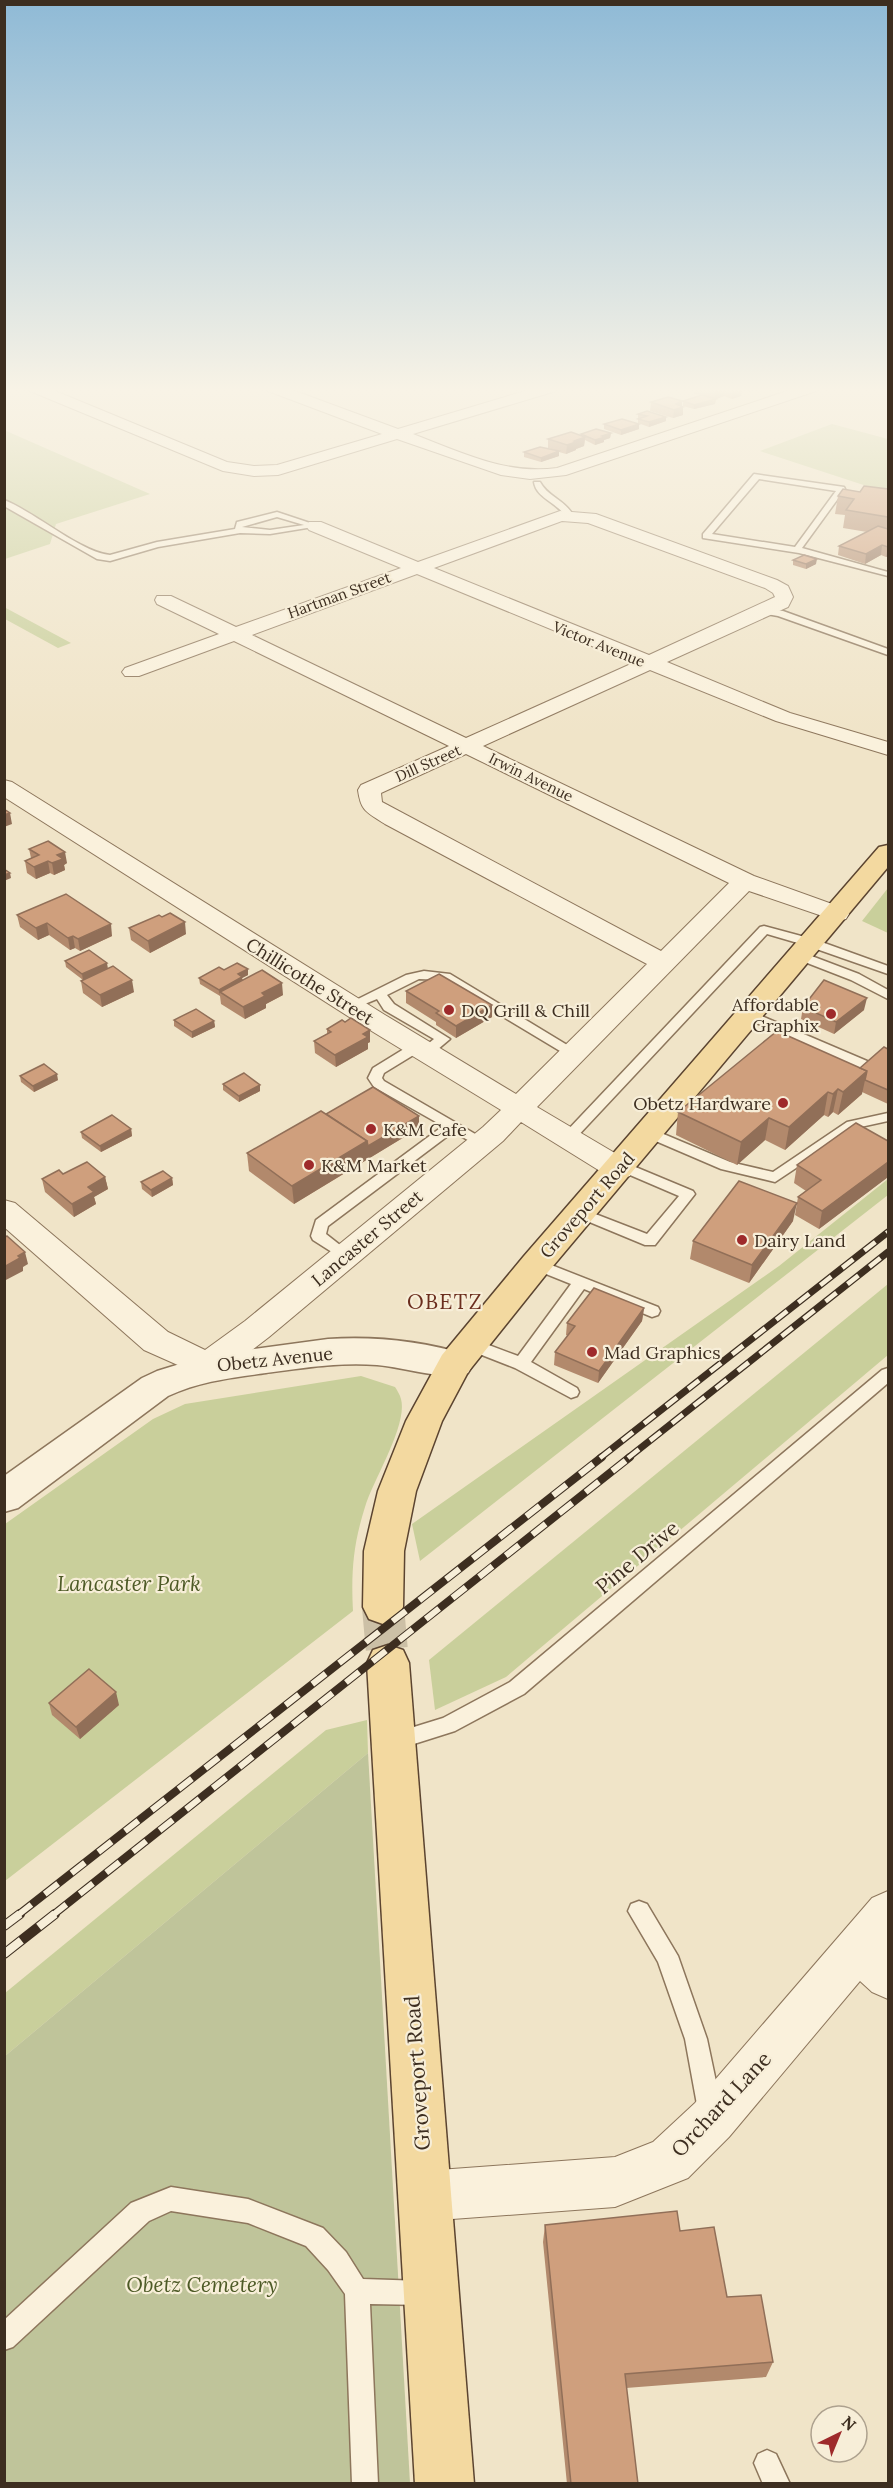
<svg xmlns="http://www.w3.org/2000/svg" width="893" height="2488" font-family="Lora,serif">
  <rect width="100%" height="100%" fill="#f0e4c8"/>
  <g fill="#c9cf9b">
    <polygon points="832,424 888,439 888,493 760,451"/>
    <polygon points="4,430 150,494 56,524 50,544 5,559"/>
    <polygon points="4,607 71,643 58,648 5,619"/>
    <polygon points="888,888 888,933 862,921"/>
    <polygon points="888,1179 888,1195 420,1561 412,1524 779,1266"/>
    <polygon points="888,1284 888,1355 506,1677 435,1710 429,1660"/>
    <path d="M 361,1376 L 395,1387 C 397,1390 400,1395 401,1399 C 408,1425 373,1480 365,1507 C 353,1545 351,1572 353,1611 L 5,1881 L 5,1524 L 153,1419 L 185,1404 Z"/>
    <polygon points="367,1720 368,1753 5,2056 5,1993 326,1730"/>
  </g>
  <polygon fill="#bfc49a" points="368,1753 410,2483 5,2484 5,2056"/>
  <g fill="none" stroke-linecap="round" stroke-linejoin="round">
    <polyline stroke="#ccc0a6" stroke-width="42" stroke-dasharray="42 21" stroke-linecap="butt" points="383,1607 388,1663"/>
    <defs>
      <g id="service">
        <path d="M 754,474 L 844,487 L 845,489 L 802,548 L 888,572 L 888,576 L 799,553 L 703,538 L 703,534 ZM 759,479 L 836,491 L 795,547 L 712,534 Z"/>
        <path d="M 534,482 L 540,482 C 548,497 565,500 573,515 L 572,517 L 566,517 C 558,503 536,498 534,482 Z"/>
        <path d="M 4,500 C 35,512 80,552 110,555 L 157,542 L 235,529 L 237,522 L 277,512 L 319,526 L 270,534 L 240,533 L 158,547 L 110,561 L 97,559 L 4,506 ZM 277,517 L 304,525 L 270,530 L 242,527 Z"/>
        <polygon points="764,608 783,611 888,649 888,655 778,616 761,613 760,611"/>
        <polygon points="764,926 816,940 888,966 888,974 808,946 767,934 573,1141 563,1141 561,1138 563,1135 760,927"/>
        <polygon points="801,952 859,974 888,990 888,999 851,980 797,959 797,953"/>
        <polygon points="424,971 450,974 582,1054 575,1058 570,1057 442,980 419,979 387,995 394,1004 450,1039 431,1055 421,1055 420,1051 384,1073 382,1078 384,1081 489,1142 487,1145 477,1145 453,1132 328,1226 326,1234 354,1256 346,1261 313,1240 311,1236 316,1220 443,1126 374,1087 368,1078 373,1068 412,1044 422,1044 423,1048 434,1039 384,1010 377,999 350,1010 344,1006 406,975"/>
        <polygon points="750,1011 867,1061 869,1064 862,1068 857,1067 745,1018 744,1015 745,1012"/>
        <polygon points="888,1113 888,1121 856,1128 775,1182 721,1169 644,1136 642,1133 649,1129 654,1130 730,1162 773,1172 847,1122"/>
        <polygon points="621,1161 693,1191 695,1194 655,1245 645,1245 575,1216 573,1213 575,1210 585,1210 647,1234 679,1196 616,1169 614,1166"/>
        <polygon points="536,1259 658,1307 660,1311 658,1315 652,1317 584,1289 531,1362 577,1388 579,1392 577,1396 571,1398 515,1368 464,1348 462,1344 464,1340 470,1338 518,1356 571,1284 531,1268 528,1264"/>
        <polygon points="888,1368 888,1383 524,1694 455,1731 395,1750 388,1747 385,1741 388,1735 443,1718 510,1682 882,1370"/>
        <polygon points="639,1901 647,1904 678,1956 707,2039 722,2110 718,2118 710,2122 702,2118 698,2110 685,2039 658,1962 628,1911 631,1904"/>
        <polygon points="171,2187 248,2199 323,2228 346,2252 363,2279 423,2281 432,2284 435,2293 432,2302 423,2305 370,2304 378,2484 352,2484 345,2294 328,2270 306,2246 248,2223 171,2211 149,2221 13,2347 4,2350 4,2320 131,2203"/>
        <polygon points="767,2450 776,2454 790,2484 763,2484 754,2463 758,2454"/>
      </g>
      <g id="minor">
        <path d="M 28,388 L 48,388 L 227,462 L 254,466 L 277,465 L 382,434 L 268,391 L 266,388 L 287,388 L 398,429 L 535,388 L 558,388 L 556,391 L 413,434 C 460,452 506,475 557,468 L 796,388 L 818,388 L 816,391 L 566,475 L 530,479 L 501,475 L 397,439 L 278,475 L 254,476 L 223,471 L 30,391 Z"/>
        <path d="M 560,511 L 596,514 L 777,580 L 788,586 L 793,597 L 788,607 L 667,662 L 790,713 L 888,742 L 888,755 L 776,721 L 650,670 L 483,746 L 754,876 L 846,909 L 849,914 L 846,919 L 837,921 L 749,891 L 537,1107 L 630,1162 L 634,1169 L 630,1176 L 619,1179 L 608,1176 L 521,1122 L 503,1141 L 269,1337 L 219,1375 L 207,1378 L 144,1350 L 4,1227 L 4,1200 L 15,1203 L 168,1332 L 205,1350 L 245,1321 L 483,1127 L 501,1110 L 365,1027 L 4,797 L 4,780 L 12,782 L 385,1015 L 516,1094 L 647,964 L 385,824 C 367,812 361,812 358,790 L 361,785 L 449,746 L 234,641 L 139,676 L 125,676 L 122,672 L 125,668 L 219,634 L 157,604 L 155,600 L 157,596 L 171,596 L 236,627 L 401,568 L 309,530 L 306,526 L 309,522 L 321,522 L 418,562 ZM 562,521 L 588,523 L 765,588 L 773,593 L 775,597 L 649,655 L 434,568 ZM 417,574 L 633,663 L 466,738 L 252,635 ZM 466,754 L 729,883 L 661,951 L 382,802 L 381,793 Z"/>
        <polygon points="888,1891 888,1999 872,1992 860,1981 729,2137 688,2178 615,2207 425,2221 407,2214 400,2196 407,2178 425,2171 615,2157 653,2142 695,2103 872,1898"/>
      </g>
      <path id="tertiary" d="M 328,1339 C 374,1336 423,1341 468,1355 L 473,1364 L 468,1373 C 442,1381 404,1367 377,1365 C 339,1362 303,1368 266,1373 C 231,1378 200,1381 168,1396 L 18,1508 L 4,1512 L 4,1476 L 142,1378 L 157,1371 L 209,1355 Z"/>
      <g id="primary">
        <polygon points="888,845 888,867 548,1272 468,1372 442,1421 416,1491 404,1551 403,1607 397,1619 383,1624 369,1619 363,1607 364,1551 378,1491 406,1421 442,1355 524,1256 879,847"/>
        <polygon points="388,1645 403,1650 409,1663 474,2484 415,2484 367,1663 373,1650"/>
      </g>
    </defs>
    <use href="#service" stroke="#8d765c" stroke-width="3"/>
    <use href="#minor" stroke="#8d765c" stroke-width="2"/>
    <use href="#tertiary" stroke="#8d765c" stroke-width="3"/>
    <use href="#primary" stroke="#5b4430" stroke-width="3"/>
    <use href="#service" fill="#faf1dc" fill-rule="evenodd"/>
    <use href="#minor" fill="#faf1dc" fill-rule="evenodd"/>
    <use href="#tertiary" fill="#faf1dc" fill-rule="evenodd"/>
    <use href="#primary" fill="#f3d9a0" fill-rule="evenodd"/>
    <defs>
      <g id="rail-far2">
        <polyline points="600,1458 888,1232"/>
        <polyline points="628,1458 888,1252"/>
      </g>
      <g id="rail-far1">
        <polyline points="18,1915 602,1457"/>
        <polyline points="53,1915 630,1457"/>
      </g>
      <g id="rail">
        <polyline points="4,1926 20,1914"/>
        <polyline points="4,1954 55,1914"/>
      </g>
    </defs>
    <use href="#rail-far2" stroke="#3d2e20" stroke-width="7"/>
    <use href="#rail-far1" stroke="#3d2e20" stroke-width="8"/>
    <use href="#rail" stroke="#3d2e20" stroke-width="10"/>
    <use href="#rail-far2" stroke="#f7eed8" stroke-width="4.5" stroke-dasharray="14" stroke-linecap="butt"/>
    <use href="#rail-far1" stroke="#f7eed8" stroke-width="6" stroke-dasharray="17" stroke-linecap="butt"/>
    <use href="#rail" stroke="#f7eed8" stroke-width="8" stroke-dasharray="22" stroke-linecap="butt"/>
  </g>
  <g fill="#b2896c">
    <polygon points="695,388 761,388 749,392 742,390 741,396 732,399 724,396 716,399 715,404 694,409 683,406 683,401 701,395 694,394"/>
    <polygon points="682,401 682,406 683,407 683,415 673,418 650,411 651,402"/>
    <polygon points="638,414 666,417 666,421 649,427 638,423 638,419 639,418 638,418"/>
    <polygon points="604,424 639,424 639,429 621,435 604,429"/>
    <polygon points="611,433 610,438 604,440 604,442 595,445 585,440 584,446 576,449 576,450 566,454 559,452 559,456 541,462 524,457 524,452 557,451 548,448 548,439 581,436 581,434"/>
    <polygon points="888,489 888,556 886,557 881,555 865,564 838,555 839,546 867,532 843,528 845,515 835,514 838,496 860,492"/>
    <polygon points="793,560 816,564 806,569 793,565"/>
    <polygon points="29,849 67,863 64,865 65,870 54,875 50,873 36,879 27,873 25,861 31,858"/>
    <polygon points="17,915 112,936 80,951 75,948 70,950 49,935 38,940 20,927"/>
    <polygon points="162,917 186,934 150,953 131,940 129,928"/>
    <polygon points="65,961 108,969 134,992 102,1007 83,993 81,981 83,980 66,967"/>
    <polygon points="224,970 248,975 242,978 243,980 283,995 266,1004 266,1008 245,1019 221,1004 220,996 200,984 199,978"/>
    <polygon points="406,991 492,1017 456,1038 436,1025 436,1022 406,1003"/>
    <polygon points="803,1007 864,1010 834,1034 801,1019"/>
    <polygon points="174,1020 214,1021 215,1027 192,1038 174,1026"/>
    <polygon points="345,1022 370,1030 370,1042 368,1043 368,1049 336,1067 315,1053 314,1041 327,1034 327,1029"/>
    <polygon points="888,1049 888,1104 862,1092 862,1094 838,1115 833,1112 828,1117 824,1115 785,1150 765,1140 737,1165 676,1135 678,1112 860,1068"/>
    <polygon points="20,1076 58,1080 34,1092 21,1082"/>
    <polygon points="223,1084 260,1085 260,1091 239,1102 223,1090"/>
    <polygon points="419,1128 294,1204 249,1171 247,1153"/>
    <polygon points="131,1129 132,1136 101,1152 82,1138 81,1132"/>
    <polygon points="888,1141 888,1177 819,1229 795,1215 798,1197 806,1191 794,1183 797,1165"/>
    <polygon points="63,1174 105,1177 108,1189 94,1197 96,1204 74,1217 45,1192 42,1179"/>
    <polygon points="172,1178 173,1185 152,1197 142,1189 141,1182"/>
    <polygon points="793,1221 749,1283 690,1259 693,1241"/>
    <polygon points="644,1308 642,1321 598,1383 554,1365 555,1352 568,1336 566,1335 567,1323"/>
    <polygon points="49,1703 119,1705 80,1739 52,1715"/>
    <polygon points="545,2225 680,2231 773,2362 766,2377 626,2388 638,2484 567,2484 543,2242"/>
  </g>
  <g fill="#916f58">
    <polygon points="725,388 724,396 716,399 715,404 694,409 694,405 715,400 715,391"/>
    <polygon points="740,388 742,388 741,396 732,399 733,390"/>
    <polygon points="749,388 761,388 749,392"/>
    <polygon points="682,401 682,407 683,407 683,415 673,418 674,410 676,404"/>
    <polygon points="666,417 666,421 649,427 649,422"/>
    <polygon points="639,424 639,429 621,435 621,430"/>
    <polygon points="611,433 610,438 604,440 604,442 595,445 595,440 602,436"/>
    <polygon points="585,437 584,446 576,449 576,450 566,454 567,445 574,441"/>
    <polygon points="559,451 559,456 541,462 541,458"/>
    <polygon points="882,545 881,555 865,564 866,554"/>
    <polygon points="888,547 888,556 886,557"/>
    <polygon points="817,559 816,564 806,569 806,564"/>
    <polygon points="10,813 12,824 4,827 4,815"/>
    <polygon points="65,852 67,863 64,865 65,870 54,875 52,863 57,855"/>
    <polygon points="48,861 50,873 36,879 34,867"/>
    <polygon points="10,873 11,878 4,881 4,875"/>
    <polygon points="185,922 186,934 150,953 148,941"/>
    <polygon points="47,923 49,935 38,940 36,928"/>
    <polygon points="111,924 112,936 80,951 78,939"/>
    <polygon points="73,936 75,948 70,950 68,938"/>
    <polygon points="107,963 108,969 83,980 82,974"/>
    <polygon points="248,969 248,975 242,978 243,983 220,992 220,996 219,990 238,974"/>
    <polygon points="132,980 134,992 102,1007 100,995"/>
    <polygon points="282,983 283,995 266,1004 266,1008 245,1019 243,1007 262,993"/>
    <polygon points="867,998 864,1010 834,1034 836,1022"/>
    <polygon points="492,1005 492,1017 456,1038 456,1026"/>
    <polygon points="214,1021 215,1027 192,1038 192,1032"/>
    <polygon points="370,1030 370,1042 368,1043 368,1049 336,1067 335,1055 363,1034"/>
    <polygon points="867,1071 862,1094 838,1115 843,1092"/>
    <polygon points="57,1074 58,1080 34,1092 33,1086"/>
    <polygon points="260,1085 260,1091 239,1102 239,1096"/>
    <polygon points="838,1089 833,1112 828,1117 833,1094"/>
    <polygon points="828,1092 824,1115 785,1150 789,1127"/>
    <polygon points="419,1116 419,1128 294,1204 292,1186 367,1141"/>
    <polygon points="769,1118 765,1140 737,1165 741,1142"/>
    <polygon points="131,1129 132,1136 101,1152 100,1146"/>
    <polygon points="888,1162 888,1177 819,1229 822,1211"/>
    <polygon points="105,1177 108,1189 94,1197 96,1204 74,1217 72,1204 88,1187"/>
    <polygon points="172,1178 173,1185 152,1197 151,1190"/>
    <polygon points="797,1203 793,1221 749,1283 752,1265"/>
    <polygon points="25,1252 28,1264 23,1267 23,1271 4,1281 4,1267 18,1256"/>
    <polygon points="644,1308 642,1321 598,1383 599,1371"/>
    <polygon points="116,1692 119,1705 80,1739 76,1727"/>
  </g>
  <g fill="#cf9f7d" stroke="#916f58" stroke-width="1.5">
    <polygon points="705,388 725,388 715,391"/>
    <polygon points="725,388 740,388 733,390"/>
    <polygon points="702,395 716,399 694,405 683,401"/>
    <polygon points="668,397 682,401 676,404 683,407 674,410 651,402"/>
    <polygon points="647,411 666,417 649,422 638,419 647,416 638,414"/>
    <polygon points="622,419 639,424 621,430 604,424"/>
    <polygon points="596,429 611,433 602,436 605,437 595,440 581,434"/>
    <polygon points="571,432 585,437 574,441 576,442 567,445 548,439"/>
    <polygon points="540,447 559,451 541,458 524,452"/>
    <polygon points="864,486 888,489 888,517 846,510 854,499 838,496 843,489 860,492"/>
    <polygon points="878,526 888,529 888,547 882,545 866,554 839,546"/>
    <polygon points="804,555 817,559 806,564 793,560"/>
    <polygon points="4,809 10,813 4,815"/>
    <polygon points="48,841 65,852 57,855 63,859 52,863 48,861 34,867 25,861 39,855 29,849"/>
    <polygon points="4,869 10,873 4,875"/>
    <polygon points="66,894 111,924 78,939 73,936 68,938 47,923 36,928 17,915"/>
    <polygon points="170,913 185,922 148,941 129,928 159,915 162,917"/>
    <polygon points="89,950 107,963 82,974 65,961"/>
    <polygon points="237,963 248,969 238,974 242,977 219,990 199,978 219,967 224,970"/>
    <polygon points="113,966 132,980 100,995 81,981"/>
    <polygon points="262,970 282,983 262,993 265,996 243,1007 220,992"/>
    <polygon points="439,974 492,1005 456,1026 436,1013 439,1011 406,991"/>
    <polygon points="824,980 867,998 836,1022 803,1007"/>
    <polygon points="196,1009 214,1021 192,1032 174,1020"/>
    <polygon points="351,1018 370,1030 363,1034 368,1037 335,1055 314,1041 331,1032 327,1029 342,1020 345,1022"/>
    <polygon points="777,1031 867,1071 843,1092 838,1089 833,1094 828,1092 789,1127 769,1118 741,1142 678,1112"/>
    <polygon points="884,1047 888,1049 888,1090 865,1080 867,1071 860,1068"/>
    <polygon points="44,1064 57,1074 33,1086 20,1076"/>
    <polygon points="244,1073 260,1085 239,1096 223,1084"/>
    <polygon points="373,1087 419,1116 368,1146 367,1141 326,1114"/>
    <polygon points="321,1111 367,1141 292,1186 247,1153"/>
    <polygon points="112,1115 131,1129 100,1146 81,1132"/>
    <polygon points="856,1123 888,1141 888,1162 822,1211 798,1197 821,1180 797,1165"/>
    <polygon points="87,1162 105,1177 88,1187 94,1192 72,1204 42,1179 59,1170 63,1174"/>
    <polygon points="163,1171 172,1178 151,1190 141,1182"/>
    <polygon points="739,1181 797,1203 752,1265 693,1241"/>
    <polygon points="7,1236 25,1252 18,1256 20,1258 4,1267 4,1238"/>
    <polygon points="594,1288 644,1308 599,1371 555,1352 575,1326 567,1323"/>
    <polygon points="89,1669 116,1692 76,1727 49,1703"/>
    <polygon points="677,2211 680,2231 714,2227 727,2297 761,2295 773,2362 625,2374 638,2484 571,2484 545,2225"/>
  </g>
  <linearGradient id="sky" x2="0" y2="1"><stop stop-color="#8fbad6"/><stop offset="0.53" stop-color="#f8f3e6"/><stop offset="1" stop-color="#f8f3e6" stop-opacity="0"/></linearGradient>
  <rect width="893" height="736" fill="url(#sky)"/>
  <g fill="#9e2a2b" stroke="#f7eed8" stroke-width="2">
    <circle cx="449" cy="1010" r="6"/>
    <circle cx="831" cy="1014" r="6"/>
    <circle cx="783" cy="1103" r="6"/>
    <circle cx="371" cy="1129" r="6"/>
    <circle cx="309" cy="1165" r="6"/>
    <circle cx="742" cy="1240" r="6"/>
    <circle cx="592" cy="1352" r="6"/>
  </g>
  <g text-anchor="middle" dominant-baseline="central" stroke-width="4.5" stroke-linejoin="round" paint-order="stroke">
    <g font-size="15" fill="#3d2e20" stroke="#f7eed8">
      <text transform="translate(339 595) rotate(-20)">Hartman Street</text>
      <text transform="translate(599 644) rotate(22)">Victor Avenue</text>
      <text transform="translate(428 763) rotate(-24)">Dill Street</text>
      <text transform="translate(531 777) rotate(26)">Irwin Avenue</text>
    </g>
    <g font-size="18" fill="#3d2e20" stroke="#f7eed8">
      <text transform="translate(310 981) rotate(32)">Chillicothe Street</text>
      <text transform="translate(587 1205) rotate(-49)">Groveport Road</text>
      <text transform="translate(367 1238) rotate(-40)">Lancaster Street</text>
      <text transform="translate(275 1359) rotate(-6)">Obetz Avenue</text>
    </g>
    <g font-size="18" fill="#3d2e20" stroke="#f7eed8" text-anchor="start">
      <text x="819" y="1004" text-anchor="end">Affordable<tspan x="819" dy="21">Graphix</tspan></text>
      <text x="461" y="1010">DQ Grill &amp; Chill</text>
      <text x="771" y="1103" text-anchor="end">Obetz Hardware</text>
      <text x="383" y="1129">K&amp;M Cafe</text>
      <text x="321" y="1165">K&amp;M Market</text>
      <text x="754" y="1240">Dairy Land</text>
      <text x="604" y="1352">Mad Graphics</text>
    </g>
    <g font-size="21" letter-spacing="1.5" fill="#6b2e1e" stroke="#f7eed8">
      <text x="445" y="1301">OBETZ</text>
    </g>
    <g font-size="21" fill="#3d2e20" stroke="#f7eed8">
      <text transform="translate(637 1557) rotate(-40)">Pine Drive</text>
      <text transform="translate(417 2073) rotate(-94)">Groveport Road</text>
      <text transform="translate(721 2104) rotate(-47)">Orchard Lane</text>
    </g>
    <g font-size="21" font-style="italic" fill="#4d5a26" stroke="#f7eed8">
      <text x="129" y="1583">Lancaster Park</text>
      <text x="202" y="2284">Obetz Cemetery</text>
    </g>
  </g>
  <rect width="893" height="2488" fill="none" stroke="#3d2e20" stroke-width="12"/>
  <g transform="translate(839 2434) rotate(43)"><circle r="28" fill="#f7eed8" stroke="#ada18e" stroke-width="1.5"/>
  <path d="M0-4.5L10 22L0 15L-10 22Z" fill="#9e2a2b"/>
  <text y="-9" font-size="16" font-weight="bold" text-anchor="middle" fill="#3d2e20">N</text>
  </g>
</svg>
